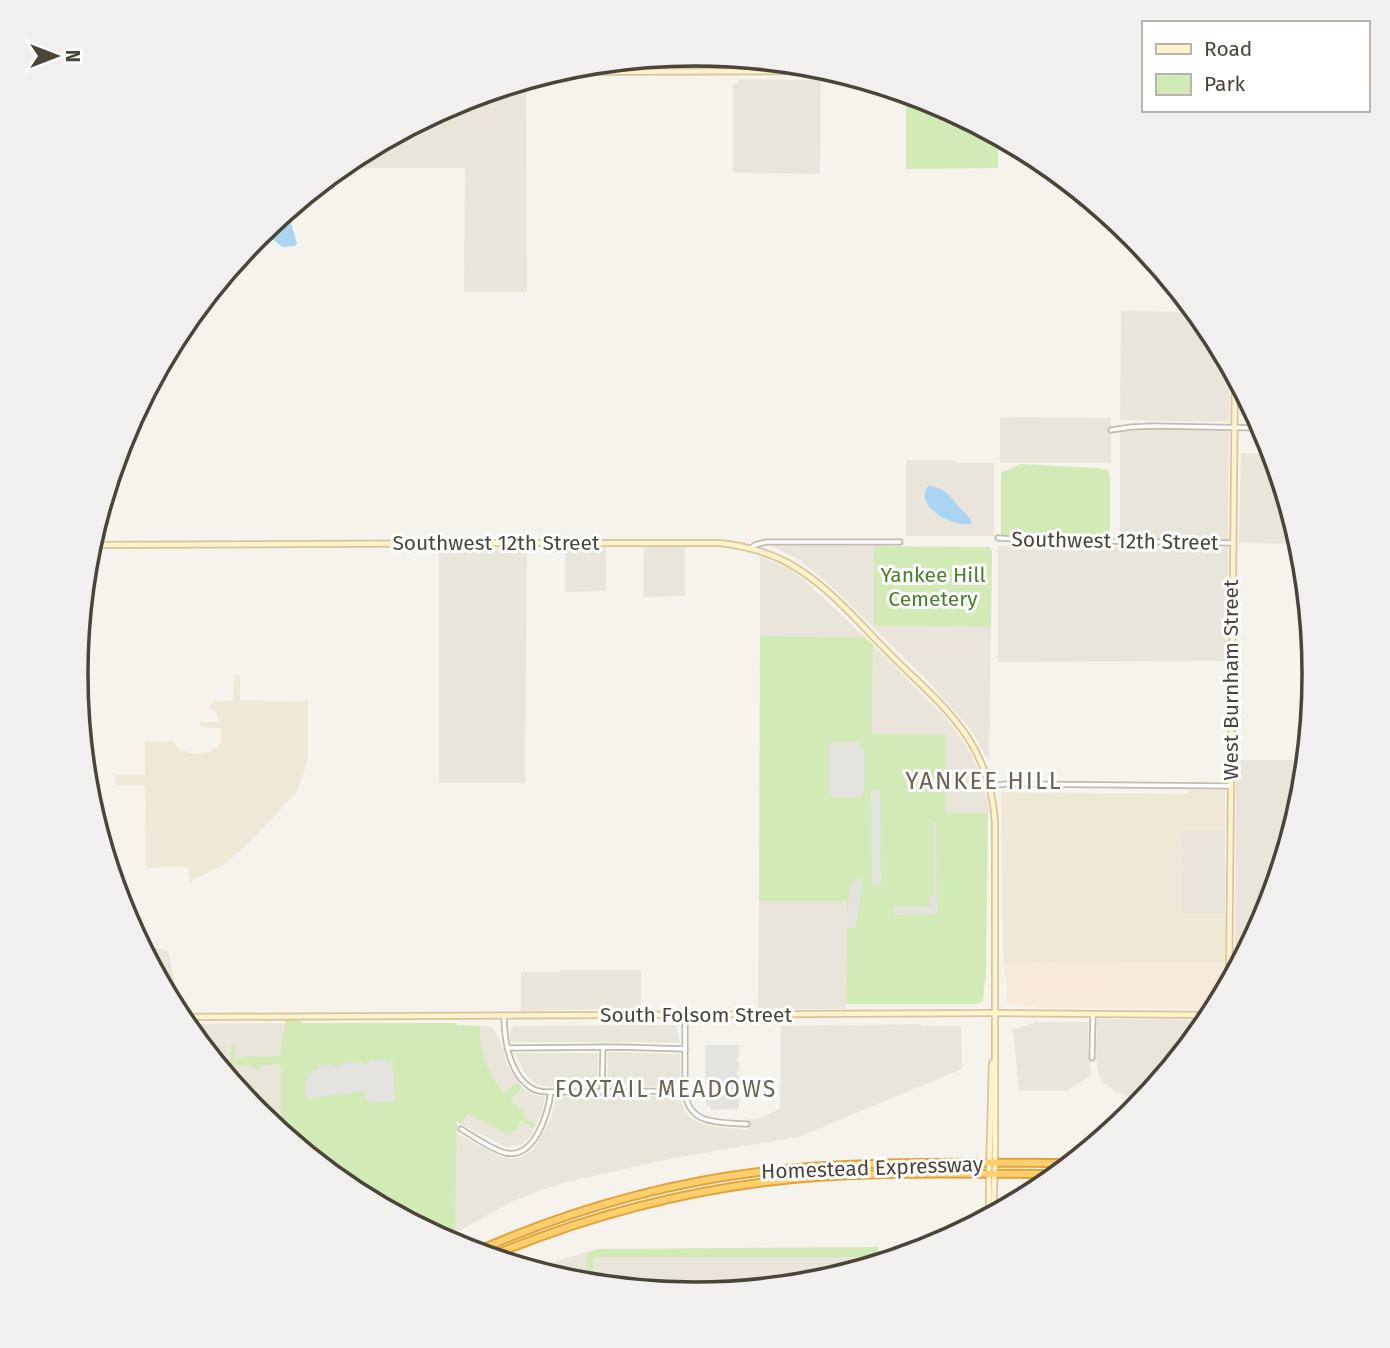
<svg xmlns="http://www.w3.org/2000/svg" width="1390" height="1348" font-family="'Fira Sans',sans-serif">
  <rect width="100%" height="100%" fill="#f6f3ec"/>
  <g fill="#eae5da">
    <polygon points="738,79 821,80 820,174 733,173 733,83 738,83"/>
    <polygon points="526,81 527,292 464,292 465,168 340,168 351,158 458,101"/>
    <polygon points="1121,311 1196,312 1211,330 1230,366 1229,422 1120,420"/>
    <polygon points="1000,417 1111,418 1111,463 1000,463"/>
    <polygon points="1120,429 1229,430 1228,540 1120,539"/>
    <polygon points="1264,433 1268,437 1300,544 1239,543 1241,453 1264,453"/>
    <polygon points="906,460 955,460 956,463 994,463 994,536 906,536"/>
    <polygon points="770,545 874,546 874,626 991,627 989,762 974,735 966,724 927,680 831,586 800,560"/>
    <polygon points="685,546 685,596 643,597 644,547"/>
    <polygon points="998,546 1228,548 1227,661 998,662"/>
    <polygon points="565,547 606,547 606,591 565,592"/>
    <polygon points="527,548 525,783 439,783 439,549"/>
    <polygon points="760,556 790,569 803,579 865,637 760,636"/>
    <polygon points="873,645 944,716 959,735 971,754 982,778 990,813 946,814 872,734"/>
    <polygon points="1236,760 1306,760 1303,795 1267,912 1235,973"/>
    <polygon points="1182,830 1225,830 1225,913 1181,914"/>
    <polygon points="759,901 847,901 846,1009 758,1009"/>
    <polygon points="142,948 155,948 168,951 174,979 174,1008"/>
    <polygon points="560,970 641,970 641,1008 521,1011 521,972 560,972"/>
    <polygon points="1097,1019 1209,1020 1144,1099 1137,1099 1117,1093 1103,1082 1099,1075 1096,1058"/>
    <polygon points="1036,1022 1089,1022 1088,1051 1091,1075 1067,1091 1019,1091 1013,1030"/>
    <polygon points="289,1023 281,1132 256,1112 184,1024"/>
    <polygon points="921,1024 921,1026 961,1026 962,1069 798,1137 669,1159 562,1183 515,1200 455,1233 456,1133 501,1157 514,1159 521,1157 533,1150 538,1142 552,1116 556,1097 680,1096 683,1107 686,1112 691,1118 700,1123 711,1126 748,1130 749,1119 757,1119 780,1109 781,1026"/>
    <polygon points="676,1025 680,1043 620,1042 511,1042 510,1034 513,1026"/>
    <polygon points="480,1026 490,1026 493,1028 500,1041 507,1064 518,1082 504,1093 490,1073 483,1053 480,1044"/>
    <polygon points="608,1052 680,1054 680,1086 607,1087"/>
    <polygon points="515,1053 598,1053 597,1087 550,1087 538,1085 526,1075"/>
    <polygon points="522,1087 531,1094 545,1097 541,1115 536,1124 523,1117 524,1112 510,1100"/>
    <polygon points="468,1112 506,1133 514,1131 521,1121 534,1128 529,1138 521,1145 506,1147 461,1124"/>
    <polygon points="587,1252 587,1281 572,1281 531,1269"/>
    <polygon points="598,1257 878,1257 878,1263 816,1282 784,1285 767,1281 593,1281 593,1259"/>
  </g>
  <polygon fill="#f7ead8" points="1003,962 1225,963 1224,992 1215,1009 1041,1008 1006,1003 1007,986"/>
  <g fill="#efe8d6">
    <polygon points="234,675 240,675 240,700 308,701 308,760 296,793 241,850 222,866 190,882 188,867 146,868 145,785 115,785 116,775 145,775 145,741 172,742 181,750 194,754 210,752 219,746 222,736 221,728 201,727 200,722 220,722 216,713 209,707 215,701 233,700"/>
    <polygon points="1189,790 1225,790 1225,830 1182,830 1181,913 1225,913 1225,963 1003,962 1001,792 1188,794"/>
  </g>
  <g fill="#d2eab5">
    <polygon points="906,94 933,102 998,137 998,168 906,169"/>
    <polygon points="1020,464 1097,468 1108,470 1110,476 1110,537 1002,536 1001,534 1001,473"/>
    <polygon points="874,546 989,547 992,551 991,627 874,626"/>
    <polygon points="760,636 865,637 873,645 872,734 946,735 946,813 988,813 986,977 984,987 983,1001 978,1004 846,1004 847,901 759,901"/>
    <path d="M 288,1020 L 297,1020 L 303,1023 L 457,1023 L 457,1025 L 480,1026 C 479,1051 488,1073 504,1093 L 518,1082 L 522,1087 L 510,1100 L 525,1112 L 523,1117 L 536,1124 L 534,1128 L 521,1121 L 516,1130 L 508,1134 L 468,1113 L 461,1124 L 457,1121 L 455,1233 L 443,1239 L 350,1189 L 277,1129 L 281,1123 L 281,1067 L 279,1064 L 260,1065 L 259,1066 L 260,1069 L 258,1071 L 255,1070 L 252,1065 L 231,1066 L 231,1046 L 232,1044 L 236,1045 L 234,1054 L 236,1059 C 249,1053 266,1059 281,1055 L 282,1037 L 285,1030 L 285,1021 Z"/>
    <polygon points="878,1247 878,1257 598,1257 593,1259 593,1281 587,1281 587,1252 598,1249"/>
  </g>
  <g fill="#e5e3e0">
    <polygon points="831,742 861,742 861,749 864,749 864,794 861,794 861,797 832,797 832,794 829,794 829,745 831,745"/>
    <polygon points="871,790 880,790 881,886 872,887"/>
    <polygon points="933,823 936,823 937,914 894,915 894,906 925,906 926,908 930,907 930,896 933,896"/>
    <polygon points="856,878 863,880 855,929 846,927 850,886"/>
    <polygon points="705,1045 739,1045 739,1057 736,1059 739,1063 739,1069 735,1074 739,1075 739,1109 710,1110 710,1106 706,1107"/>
    <polygon points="385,1059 386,1062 393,1061 392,1070 394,1072 394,1090 396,1101 370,1103 367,1101 366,1093 364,1091 306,1099 305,1083 313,1070 317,1070 318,1066 332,1064 333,1067 339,1066 339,1064 362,1062 362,1064 369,1064 369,1061"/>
  </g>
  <g fill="#a9d4f2">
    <polygon points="286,212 291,223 297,244 295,246 283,247 265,234 253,240"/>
    <path d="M 928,486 C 947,487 951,499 962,510 C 967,516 971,516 971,524 C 955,528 913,507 928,486 Z"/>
  </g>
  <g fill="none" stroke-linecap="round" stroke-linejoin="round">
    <defs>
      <g id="street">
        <polyline points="1111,430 1131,427 1153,426 1263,428"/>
        <polyline points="998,538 1028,540 1232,543"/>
        <polyline points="751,548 755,545 766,542 900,542"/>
        <polyline points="990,786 1006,784 1230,786"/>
        <path d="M 504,1016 C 504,1038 509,1073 530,1087 C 536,1092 544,1092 551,1092 L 685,1091 C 688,1126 720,1122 747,1124"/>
        <polyline points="507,1048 618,1047 685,1049"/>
        <polyline points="1092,1058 1093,1014"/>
        <polyline points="685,1091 685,1015"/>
        <polyline points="602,1092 603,1047"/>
        <path d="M 461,1129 C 473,1136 492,1150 506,1153 C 535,1159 548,1113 551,1092"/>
        <polyline points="630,1287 770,1286"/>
      </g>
      <g id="secondary">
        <polyline points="554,72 831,71"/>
        <path d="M 90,545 L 526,543 L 720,543 C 746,546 772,553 795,567 C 830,588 860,624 889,653 C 918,683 954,711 974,748 C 987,772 994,797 995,824 L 995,1163 L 993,1214"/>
        <polyline points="1229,984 1235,376"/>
        <polyline points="179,1017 995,1013 1212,1015"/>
        <polyline points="989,1216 989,1174 992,1063"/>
      </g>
      <g id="highway">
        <path d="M 475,1252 C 581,1205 695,1175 810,1167 C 897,1161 985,1163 1072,1163"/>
        <path d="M 491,1256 C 587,1216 689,1189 793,1179 C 881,1171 970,1174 1058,1174"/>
      </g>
    </defs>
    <use href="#street" stroke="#c2bbae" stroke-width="7"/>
    <use href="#secondary" stroke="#d6c79b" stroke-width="8"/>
    <use href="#highway" stroke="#e0a43c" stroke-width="10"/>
    <use href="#street" stroke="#fff" stroke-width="3.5"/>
    <use href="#secondary" stroke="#fff3cd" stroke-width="4.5"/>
    <use href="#highway" stroke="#ffcf6e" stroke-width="6"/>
  </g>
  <g text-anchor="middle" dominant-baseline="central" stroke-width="6" stroke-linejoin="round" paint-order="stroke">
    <g font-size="21" fill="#4b4439" stroke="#fff">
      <text transform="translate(1115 541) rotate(1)">Southwest 12th Street</text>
      <text x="496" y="543">Southwest 12th Street</text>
      <text transform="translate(1231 680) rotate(-90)">West Burnham Street</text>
      <text x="696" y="1015">South Folsom Street</text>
      <text transform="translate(872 1168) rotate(-2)">Homestead Expressway</text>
    </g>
    <g font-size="21" fill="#4a7f2a" stroke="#fff">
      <text x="933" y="575">Yankee Hill<tspan x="933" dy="24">Cemetery</tspan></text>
    </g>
    <g font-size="23" letter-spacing="2" fill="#6e6250" stroke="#fff">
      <text x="666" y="1089">FOXTAIL MEADOWS</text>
    </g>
    <g font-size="24" letter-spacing="2" fill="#6e6250" stroke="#fff">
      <text x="984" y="781">YANKEE HILL</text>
    </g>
  </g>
  <path d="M0 0H1390V1348H0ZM695 66H695A607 607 0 0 1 1302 673V675A607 607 0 0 1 695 1282H695A607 607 0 0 1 88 675V673A607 607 0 0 1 695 66Z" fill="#f1f0ef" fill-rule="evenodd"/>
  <path fill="none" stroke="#4b4439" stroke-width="3.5" d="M695 66H695A607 607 0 0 1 1302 673V675A607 607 0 0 1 695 1282H695A607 607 0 0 1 88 675V673A607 607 0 0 1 695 66Z"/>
  <rect x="1142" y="21" width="228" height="91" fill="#ffffff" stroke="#b7b4b0" stroke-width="2"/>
  <rect x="1156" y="44" width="35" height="10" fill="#fff3cd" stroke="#b7b4b0" stroke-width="2"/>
  <text x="1204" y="56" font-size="21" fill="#4b4439">Road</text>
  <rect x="1156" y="74" width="35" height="21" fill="#d2eab5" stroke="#b7b4b0" stroke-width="2"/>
  <text x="1204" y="91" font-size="21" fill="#4b4439">Park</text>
  <g transform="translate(56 56) rotate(90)" stroke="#ffffff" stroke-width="5" paint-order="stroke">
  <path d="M0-5L12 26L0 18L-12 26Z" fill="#4b4439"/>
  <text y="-10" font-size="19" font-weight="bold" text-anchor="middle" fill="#4b4439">N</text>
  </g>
</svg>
